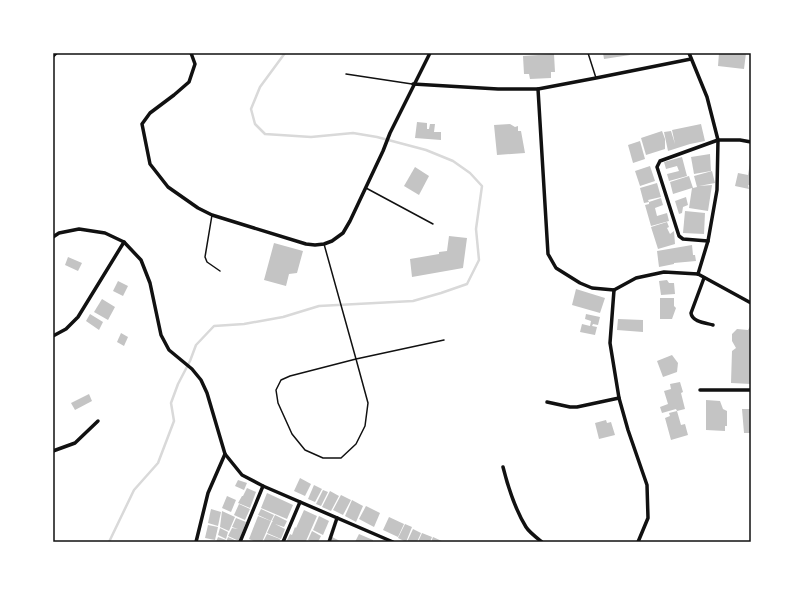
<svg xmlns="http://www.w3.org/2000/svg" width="804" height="595" font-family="Manrope,sans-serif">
  <rect width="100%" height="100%" fill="#fff"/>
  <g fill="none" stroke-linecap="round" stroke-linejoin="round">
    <polyline stroke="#d9d9d9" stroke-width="2.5" points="109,542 134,490 158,463 174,421 171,403 178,384 190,361 196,345 214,326 244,324 283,317 319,306 413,301 441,293 467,284 479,260 476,229 482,186 470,173 453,161 426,150 377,137 353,133 311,137 265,134 255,124 251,109 260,87 285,53"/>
  </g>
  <g fill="#c4c4c4">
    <polygon points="603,53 630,53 630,55 604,59"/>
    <polygon points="719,53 746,53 744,69 718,66"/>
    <polygon points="554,54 555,72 551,72 551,78 530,79 529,74 524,74 523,56"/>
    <polygon points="417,122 427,123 427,129 429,129 430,124 435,124 434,132 441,132 441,140 415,138"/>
    <polygon points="510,124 515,127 518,126 518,131 521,131 525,153 497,155 494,125"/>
    <polygon points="701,124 705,141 690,144 668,151 664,132 671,131 675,144 672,130"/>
    <polygon points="662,131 665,139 665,149 646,155 641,138"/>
    <polygon points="640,141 645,159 633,163 628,145"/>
    <polygon points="710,154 711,171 694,174 691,157"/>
    <polygon points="682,157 687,176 669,181 667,174 679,171 677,166 666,169 664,162"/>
    <polygon points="750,163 751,186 748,185 749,189 735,186 738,173 748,175"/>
    <polygon points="650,166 655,181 640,186 635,171"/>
    <polygon points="415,167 429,176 419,195 404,186"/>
    <polygon points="712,171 715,183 699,186 712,185 708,211 689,208 692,188 673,194 670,182 689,176 693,188 697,187 694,176"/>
    <polygon points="657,183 661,197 648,200 649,202 644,203 640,188"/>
    <polygon points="686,197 688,205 683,207 682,213 679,214 675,201"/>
    <polygon points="661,198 663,205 655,208 657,216 667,213 669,221 651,226 645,205 649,204 649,202"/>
    <polygon points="685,211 705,213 704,234 683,233"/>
    <polygon points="667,222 669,227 667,228 670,234 674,231 675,244 658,249 651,227"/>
    <polygon points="449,236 467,238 463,268 412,277 410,259 439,254 439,252 447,251"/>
    <polygon points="274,243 303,251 297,273 289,274 286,286 264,280"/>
    <polygon points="692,245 693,255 695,255 696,261 674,263 674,264 659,267 657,251"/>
    <polygon points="68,257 82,263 78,271 65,265"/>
    <polygon points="667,280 669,283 674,283 675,294 661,295 659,281"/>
    <polygon points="118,281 128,286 123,296 113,291"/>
    <polygon points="576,289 605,298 600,313 572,305"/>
    <polygon points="660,298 674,298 674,306 676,308 672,319 660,319"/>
    <polygon points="102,299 115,307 108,320 94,312"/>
    <polygon points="90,314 103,322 99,330 86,321"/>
    <polygon points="586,314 600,317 598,325 593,324 592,326 597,327 595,335 580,332 582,324 590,326 591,321 585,319"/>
    <polygon points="618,319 643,320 643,332 617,330"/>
    <polygon points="751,325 751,384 731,383 732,351 736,348 732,341 732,334 737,329 748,330"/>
    <polygon points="121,333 128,337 124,346 117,342"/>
    <polygon points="672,355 678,363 677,372 663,377 657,361"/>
    <polygon points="680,382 683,392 681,393 685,409 677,411 676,409 662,413 660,407 668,404 664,391 671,389 670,384"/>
    <polygon points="89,394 92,401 75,410 71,403"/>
    <polygon points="706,400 720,401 723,409 727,411 727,426 725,426 725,431 706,430"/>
    <polygon points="742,409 751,409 751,433 744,433"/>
    <polygon points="677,411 681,425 685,424 688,435 671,440 665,418 670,416 669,413"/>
    <polygon points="606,420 607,423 611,422 615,435 599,439 595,423"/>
    <polygon points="300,478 311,484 305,496 294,491"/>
    <polygon points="238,480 247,483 244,490 235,486"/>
    <polygon points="314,485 322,489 315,502 308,499"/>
    <polygon points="247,488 256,492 250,508 238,503 242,496 243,496"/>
    <polygon points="323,490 328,492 321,506 316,504"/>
    <polygon points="330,491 339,496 331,511 322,507"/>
    <polygon points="267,493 293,505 287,519 261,508"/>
    <polygon points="341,495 351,500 343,515 333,510"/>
    <polygon points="227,496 236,500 231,512 222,508"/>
    <polygon points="352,500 363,506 356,522 345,516"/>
    <polygon points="239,504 250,509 245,520 234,515"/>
    <polygon points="366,506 380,513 374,527 359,519"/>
    <polygon points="211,509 221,512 218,526 208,523"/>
    <polygon points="261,509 274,515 271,521 258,515"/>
    <polygon points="304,510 317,516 306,541 286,542 290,534 292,535 295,527 296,528"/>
    <polygon points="222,511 235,517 229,531 220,527"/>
    <polygon points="275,515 287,521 284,527 275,524 285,529 281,539 267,533 272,522 273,522 272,521"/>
    <polygon points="258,516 271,521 262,542 256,542 249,539"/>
    <polygon points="319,516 329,521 323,535 313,530"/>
    <polygon points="389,517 404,524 398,537 383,530"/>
    <polygon points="236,518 246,522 239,541 228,536 232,528 238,529 232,527"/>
    <polygon points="405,524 412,527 406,542 398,538"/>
    <polygon points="208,525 218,527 215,540 205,538"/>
    <polygon points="220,528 228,532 226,539 218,535"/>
    <polygon points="413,529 421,533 417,542 407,542"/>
    <polygon points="312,531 321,536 318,542 313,542 308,540"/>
    <polygon points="422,533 432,537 430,542 418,542"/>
    <polygon points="267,534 280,539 279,542 263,542"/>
    <polygon points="359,534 373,540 373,542 355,542"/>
    <polygon points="218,537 226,540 225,542 216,542"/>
    <polygon points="228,537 239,542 226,542"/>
    <polygon points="332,537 342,542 330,542"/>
    <polygon points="433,537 444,542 431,542"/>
  </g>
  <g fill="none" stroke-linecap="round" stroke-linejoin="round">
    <g stroke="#111" stroke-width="1.5">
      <polyline points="588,53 596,78"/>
      <polyline points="346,74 412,84"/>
      <polyline points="366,188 433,224"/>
      <polyline points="212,215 205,257 207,262 220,271"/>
      <polyline points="324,244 356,359 290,376 281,380 276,390 278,403 292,434 305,450 323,458 341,458 356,444 365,426 368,403 356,359 444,340"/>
    </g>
    <g stroke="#111" stroke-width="3.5">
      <polyline points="191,53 195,64 189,82 174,95 150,113 142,124 150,164 168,187 198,208 212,215 306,244 315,245 324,244 332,241 343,233 350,221 383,151 390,133 430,53"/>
      <polyline points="689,53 707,97 718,140 717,190 708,241 698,274"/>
      <polyline points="53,56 56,53"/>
      <polyline points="413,84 498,89 538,89 596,78 691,59"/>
      <polyline points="538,89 548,254 556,268 580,283 592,288 614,290"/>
      <polyline points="53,237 59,233 79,229 105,233 124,242 141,260 150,283 161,335 169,350 192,369 201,380 207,393 225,454 242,475 263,486 393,542"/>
      <polyline points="708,241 683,239 679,236 657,167 660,161 718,140 740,140 751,142"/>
      <polyline points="698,274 751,303"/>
      <path d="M 704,278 L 691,313 C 692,322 706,323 713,325"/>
      <polyline points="614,290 610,343 619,398 628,430 647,485 648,518 638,542"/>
      <polyline points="614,290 636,278 664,272 698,274"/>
      <polyline points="53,336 66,329 78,317 124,242"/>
      <polyline points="700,390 751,390"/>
      <polyline points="547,402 570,407 577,407 619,398"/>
      <polyline points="53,451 75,443 98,421"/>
      <path d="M 503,467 C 508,487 515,509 526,527 C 529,532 537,538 542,542"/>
      <polyline points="196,542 208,493 225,454"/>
      <polyline points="240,542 263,486"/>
      <polyline points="283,542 300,502"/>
      <polyline points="329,542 337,518"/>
    </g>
  </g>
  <rect width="804" height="595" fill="none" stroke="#ffffff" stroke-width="108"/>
  <rect x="54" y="54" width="696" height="487" fill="none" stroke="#111" stroke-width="1.5"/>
</svg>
